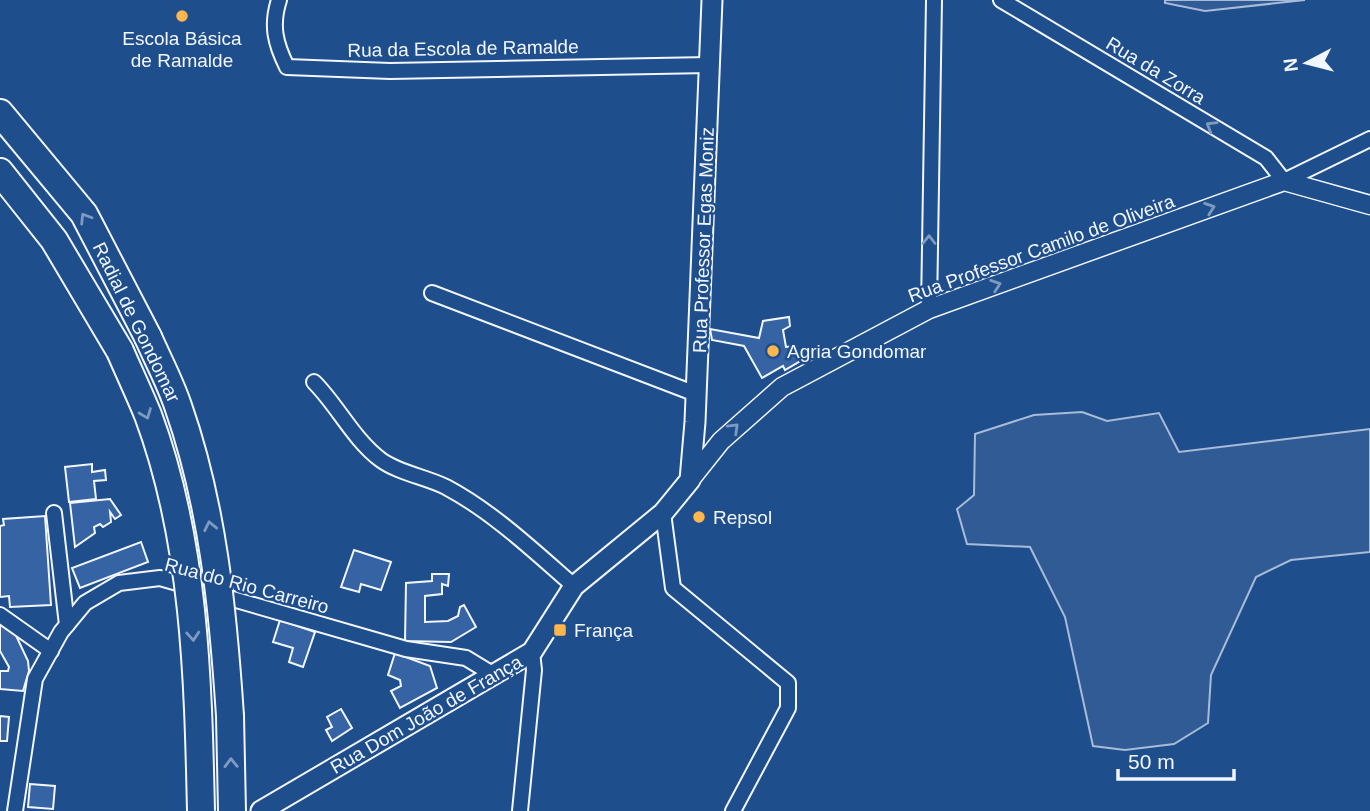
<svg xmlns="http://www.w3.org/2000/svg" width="1370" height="811" font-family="Helvetica,sans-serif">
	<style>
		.built { fill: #305b95; stroke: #a8bbd7; stroke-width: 2 }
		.building { fill: #3563a3; stroke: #f2f6ff; stroke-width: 2 }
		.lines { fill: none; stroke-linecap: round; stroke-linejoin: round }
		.minor-casing { stroke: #f2f6ff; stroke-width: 18 }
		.tertiary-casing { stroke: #f2f6ff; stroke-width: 21 }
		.secondary-casing { stroke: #f2f6ff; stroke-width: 23 }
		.motorway-casing { stroke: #f2f6ff; stroke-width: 30 }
		.minor { stroke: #1f4e8c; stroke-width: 14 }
		.tertiary { stroke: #1f4e8c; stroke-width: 18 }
		.secondary { stroke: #1f4e8c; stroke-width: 19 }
		.motorway { stroke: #1f4e8c; stroke-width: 26 }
		.motorway-bridge-casing { stroke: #f2f6ff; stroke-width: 30; stroke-linecap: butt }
		.motorway-bridge { stroke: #1f4e8c; stroke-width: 26 }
		.oneway { stroke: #7e9ac0 }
		.poi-dot { fill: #ffb74d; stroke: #1f4e8c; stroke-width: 2.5 }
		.labels { text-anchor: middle; stroke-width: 5; stroke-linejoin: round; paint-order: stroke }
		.poi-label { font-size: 19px; fill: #f2f6ff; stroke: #1f4e8c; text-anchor: start }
		.street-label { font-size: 19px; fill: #f2f6ff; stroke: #1f4e8c }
	</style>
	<rect width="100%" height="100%" fill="#1f4e8c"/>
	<g class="built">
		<polygon points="1165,0 1305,0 1205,11 1165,3"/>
		<polygon points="1082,412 1107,421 1159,413 1179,452 1370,429 1370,552 1291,560 1256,577 1211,675 1208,723 1174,744 1125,750 1093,746 1065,617 1030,547 967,544 957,509 974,495 975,434 1034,415"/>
	</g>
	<g class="building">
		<polygon points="789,317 790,326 783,330 786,347 796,346 802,360 785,370 783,366 762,378 744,346 712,340 710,329 759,338 763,321"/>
		<polygon points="92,464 92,472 105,470 106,480 94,481 96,499 69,502 65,467"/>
		<polygon points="110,499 121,515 115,519 110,512 111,522 103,527 100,524 94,527 95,533 75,547 70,503"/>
		<polygon points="45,516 51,605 10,607 9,596 0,597 0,526 4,525 3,519"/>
		<polygon points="141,542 148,562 80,588 72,568"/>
		<polygon points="354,550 391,562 381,590 361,584 359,592 341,587"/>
		<polygon points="432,574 449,574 448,586 442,584 442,594 425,596 425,622 448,621 458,616 460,607 464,605 476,627 451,642 405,641 406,583 432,581"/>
		<polygon points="0,618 12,627 28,661 29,671 23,691 0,689 0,671 8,671 9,667 0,651"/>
		<polygon points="280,620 315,632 303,667 289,662 293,648 273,642"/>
		<polygon points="395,653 430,666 437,688 400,708 391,691 401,686 400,680 388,675"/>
		<polygon points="341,709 352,728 332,741 326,730 332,727 327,717"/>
		<polygon points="0,716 9,717 7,741 0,741"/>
		<polygon points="30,784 55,786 53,809 28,807"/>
	</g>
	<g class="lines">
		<g class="minor-casing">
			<g id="minor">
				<path d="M279 0C271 25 275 43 287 67L390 71 709 65"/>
				<polyline points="1001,0 1266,158 1284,181 1370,139"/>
				<polyline points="432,293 696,394"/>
				<polyline points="929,309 934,0"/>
				<path d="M314 382C338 406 353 439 381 460 399 473 426 477 446 487 493 512 534 551 574 586"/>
				<polyline points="54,513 67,625"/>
				<polyline points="663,513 673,588 788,683 788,708 733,811"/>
				<polyline points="0,615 51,651"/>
				<polyline points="15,811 35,679 61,632 85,603 119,583 160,578 406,649 466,658 494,675"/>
				<polyline points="520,811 534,670 532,652"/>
			</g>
		</g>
		<g class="tertiary-casing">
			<polyline id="tertiary" points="690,480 721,441 782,387 929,309 1284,181 1370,205"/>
		</g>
		<g class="secondary-casing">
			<polyline id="secondary" points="261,811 532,652 574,586 663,513 690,480 695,422 712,0"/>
		</g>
		<g class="motorway-casing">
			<g id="motorway">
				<polyline points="0,113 84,214 148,337"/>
				<polyline points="0,172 54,240 120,351"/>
				<polyline points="230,716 232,811"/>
			</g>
		</g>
		<use href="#minor" class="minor"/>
		<use href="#tertiary" class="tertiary"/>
		<use href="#secondary" class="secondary"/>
		<use href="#motorway" class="motorway"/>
		<g class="motorway-bridge-casing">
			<g id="motorway-bridge">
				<path d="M148 337C158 360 170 382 178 406 213 506 223 610 230 716"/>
				<path d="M120 351C129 372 139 393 148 415 195 541 198 678 201 811"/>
			</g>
		</g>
		<use href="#motorway-bridge" class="motorway-bridge"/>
	</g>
	<defs><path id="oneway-chevron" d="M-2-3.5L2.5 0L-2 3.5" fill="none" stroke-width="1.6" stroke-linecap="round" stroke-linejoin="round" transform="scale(1.75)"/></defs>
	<g class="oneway">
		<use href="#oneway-chevron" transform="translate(1211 126) rotate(-149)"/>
		<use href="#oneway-chevron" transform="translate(1210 208) rotate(-19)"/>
		<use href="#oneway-chevron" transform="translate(85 218) rotate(-122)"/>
		<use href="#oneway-chevron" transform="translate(929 240) rotate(-90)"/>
		<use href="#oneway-chevron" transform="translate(996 285) rotate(-19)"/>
		<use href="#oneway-chevron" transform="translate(146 414) rotate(69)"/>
		<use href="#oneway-chevron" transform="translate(734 428) rotate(-44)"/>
		<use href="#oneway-chevron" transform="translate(210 526) rotate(-102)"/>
		<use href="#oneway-chevron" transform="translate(193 636) rotate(86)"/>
		<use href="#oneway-chevron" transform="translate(231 763) rotate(-91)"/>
	</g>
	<g class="poi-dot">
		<circle cx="182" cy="16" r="7"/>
		<circle cx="773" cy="351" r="7"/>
		<circle cx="699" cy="517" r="7"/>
		<rect x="553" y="623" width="14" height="14" rx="3.5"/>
	</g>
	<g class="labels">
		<g class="poi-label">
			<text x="182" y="45" text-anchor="middle">Escola Básica<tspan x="182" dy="22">de Ramalde</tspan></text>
			<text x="787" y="358">Agria Gondomar</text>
			<text x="713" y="524">Repsol</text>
			<text x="574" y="637">França</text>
		</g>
		<g class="street-label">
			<text transform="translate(463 48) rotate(-1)" y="7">Rua da Escola de Ramalde</text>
			<text transform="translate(1156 70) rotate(31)" y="7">Rua da Zorra</text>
			<text transform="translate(703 240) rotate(-88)" y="7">Rua Professor Egas Moniz</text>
			<text transform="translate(1041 248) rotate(-20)" y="7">Rua Professor Camilo de Oliveira</text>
			<text transform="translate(137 322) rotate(64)" y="7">Radial de Gondomar</text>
			<text transform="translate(247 585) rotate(15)" y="7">Rua do Rio Carreiro</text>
			<text transform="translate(426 714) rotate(-30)" y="7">Rua Dom João de França</text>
		</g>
	</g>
	<g transform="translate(1307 63) rotate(263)" stroke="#1f4e8c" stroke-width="5" paint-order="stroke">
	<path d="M0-5L12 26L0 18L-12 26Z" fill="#f2f6ff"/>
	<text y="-10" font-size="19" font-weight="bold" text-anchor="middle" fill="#f2f6ff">N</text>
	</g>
	<path d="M1118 769v10h116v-10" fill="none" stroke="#f2f6ff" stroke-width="3.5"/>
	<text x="1128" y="769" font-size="21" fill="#f2f6ff" stroke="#1f4e8c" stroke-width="5" paint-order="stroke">50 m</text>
</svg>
